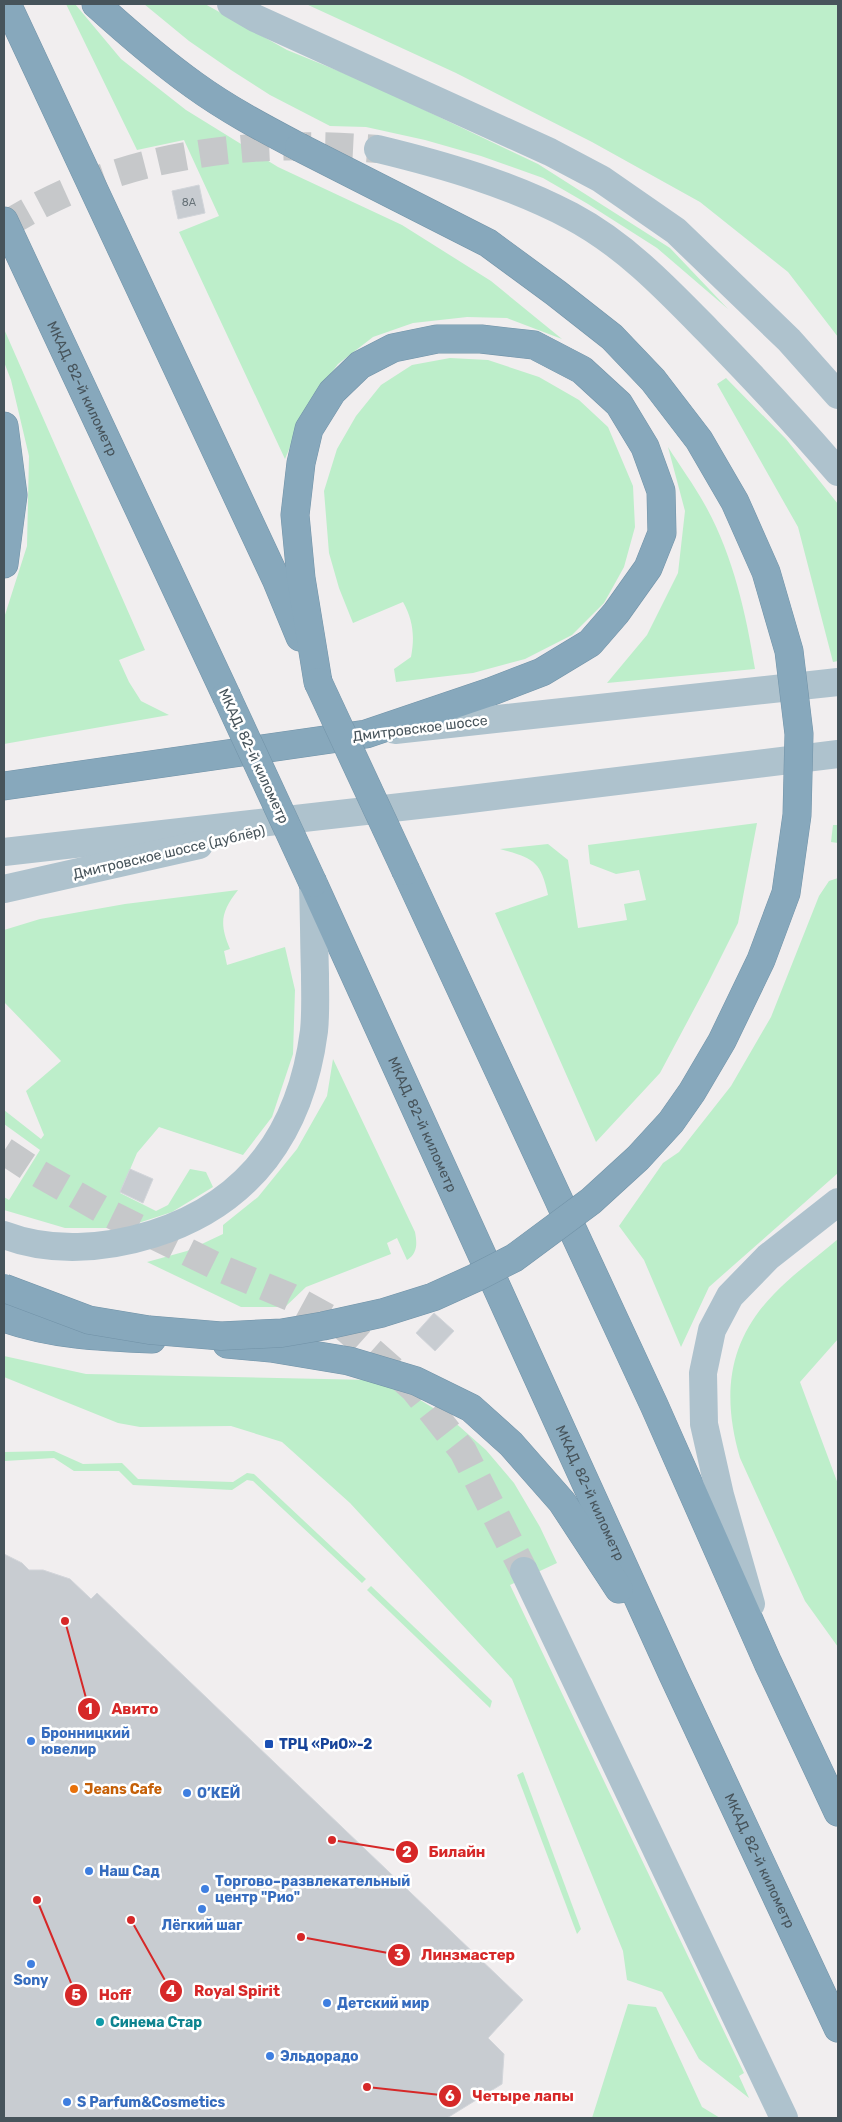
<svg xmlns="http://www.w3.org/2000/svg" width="842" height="2122" font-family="Rubik,sans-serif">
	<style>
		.green { fill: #bdeeca }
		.building { fill: #c8ccd1; stroke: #d2d5da }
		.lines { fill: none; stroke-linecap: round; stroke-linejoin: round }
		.major-tunnel { stroke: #c6c8ca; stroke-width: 28; stroke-dasharray: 28 14; stroke-linecap: butt }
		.highway-casing { stroke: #7293a8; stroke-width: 29 }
		.major { stroke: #aec2cd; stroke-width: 28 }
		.highway { stroke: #87a8bc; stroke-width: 28 }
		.highway-bridge-casing { stroke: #7293a8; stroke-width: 29; stroke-linecap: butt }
		.highway-bridge { stroke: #87a8bc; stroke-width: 28 }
		.shop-dot { fill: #3f7fe0; stroke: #fff; stroke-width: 2 }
		.transit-dot { fill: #1a4fb4; stroke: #fff; stroke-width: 2 }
		.food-dot { fill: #e8710a; stroke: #fff; stroke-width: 2 }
		.culture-dot { fill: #0f9aa8; stroke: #fff; stroke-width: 2 }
		.labels { text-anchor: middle; stroke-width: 5; stroke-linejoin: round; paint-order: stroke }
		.number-label { font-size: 11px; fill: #677278 }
		.street-label { font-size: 14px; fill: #47545b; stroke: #fff }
		.shop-label { font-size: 14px; font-weight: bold; fill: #366cbe; stroke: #fff; text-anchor: start }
		.transit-label { font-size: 14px; font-weight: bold; fill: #164399; stroke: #fff; text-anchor: start }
		.food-label { font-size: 14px; font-weight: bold; fill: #c56008; stroke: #fff; text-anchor: start }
		.culture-label { font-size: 14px; font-weight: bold; fill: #0d838f; stroke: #fff; text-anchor: start }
		.leader { fill: none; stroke: #d62828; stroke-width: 2 }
		.callout-dot { fill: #d62828; stroke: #fff; stroke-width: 2 }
		.mark-label { font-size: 15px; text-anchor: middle; font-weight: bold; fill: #fff }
		.callout-label { font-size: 15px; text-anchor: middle; font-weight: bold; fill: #d62828; stroke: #fff; stroke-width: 5; stroke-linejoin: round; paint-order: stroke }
	</style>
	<rect width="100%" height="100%" fill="#f1eeef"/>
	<g class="green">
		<polygon points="66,4 75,4 121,59 186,110 278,167 402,225 491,281 562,339 507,318 467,317 413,323 373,337 338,364 307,406 285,459 179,232 219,216 184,140 137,150"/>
		<polygon points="144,4 205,4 287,50 368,83 538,164 670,248 728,309 657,248 588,204 543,178 481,156 425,140 366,127 330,126 270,95 231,70 189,41"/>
		<polygon points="306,4 838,4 838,337 788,272 700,202 592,142 456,73"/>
		<polygon points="4,329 145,650 119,660 129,682 141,701 169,715 4,744 4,618 27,546 29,456 11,380 4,362"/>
		<path d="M450 358 488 360 539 377 579 400 608 427 633 486 635 527 624 567 604 603 572 635 525 659 473 673 396 682 394 669 411 657C415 636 413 620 403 602L353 623 339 588 329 553 324 491 337 449 356 416 381 385 412 365Z"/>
		<polygon points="726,378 786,439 838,504 838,661 833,662 798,527 717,384"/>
		<path d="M668 447C680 466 694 485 705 505 733 555 746 613 755 669L607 683 647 635 678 573 685 511Z"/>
		<path d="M757 823 738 923 708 983 660 1073 596 1142 495 913 548 895C541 860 532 858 500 849L548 844 568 860 578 928 627 920 624 904 646 900 639 870 616 874 590 864 588 845Z"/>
		<polygon points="833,825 838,825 838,843 831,842"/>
		<polygon points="838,878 838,1173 709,1287 681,1347 644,1260 619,1226 663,1163 679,1152 731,1086 771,1017 819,896 829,881"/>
		<path d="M238 890C221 912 219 923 230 949L224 951 227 965 285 947 295 990 293 1054 272 1117 243 1155 159 1127 137 1153 120 1193 156 1211 168 1205 190 1169 206 1172 213 1187 172 1212 123 1228H65L4 1210V1197L9 1200 40 1150 4 1124V1110L41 1139 44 1135 26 1091 61 1061 4 1002V930L40 919 125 904Z"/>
		<path d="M333 1059 415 1232C417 1243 418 1253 407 1260L397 1238 387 1243 391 1254 306 1287 285 1307H241L147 1262 187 1251 223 1234V1225L258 1197 297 1149 327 1096Z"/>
		<path d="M838 1239V1339L800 1382 838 1484V1647L805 1601 740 1458C722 1396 727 1342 774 1294 793 1274 817 1257 838 1239Z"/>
		<polygon points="4,1356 86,1374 371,1380 417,1398 451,1419 486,1450 514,1483 540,1527 557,1563 510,1585 744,2073 739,2076 749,2098 699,2059 662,1992 627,1980 623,1951 512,1679 350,1503 282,1442 231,1426 140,1427 118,1423 4,1377"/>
		<polygon points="54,1451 83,1464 122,1463 138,1479 233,1482 247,1473 254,1474 366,1579 362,1583 253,1481 247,1480 232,1490 133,1485 119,1471 74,1471 54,1458 5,1461 5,1452"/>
		<polygon points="371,1586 492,1701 490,1708 367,1590"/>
		<polygon points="523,1772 581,1929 577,1934 517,1775"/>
		<polygon points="628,2004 656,2007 702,2107 720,2118 592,2118"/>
	</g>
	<g class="building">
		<polygon points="199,185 205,213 178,219 172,191"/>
		<polygon points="130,1169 153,1179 143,1203 120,1192"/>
		<polygon points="434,1313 454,1331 435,1351 416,1333"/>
		<polygon points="4,1554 22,1563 29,1570 43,1570 70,1579 91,1599 97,1593 523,2000 488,2038 504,2054 502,2084 447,2118 4,2118"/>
	</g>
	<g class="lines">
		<g class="major-tunnel">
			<path d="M4 226C118 153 246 139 378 149"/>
			<polyline points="4,1151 36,1172 108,1213 220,1268 290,1297 343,1326 414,1389 463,1451 524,1571"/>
		</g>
		<g class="highway-casing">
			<g id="highway">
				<polyline points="7,4 276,579 300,637"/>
				<path d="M96 4C127 32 159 60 194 85 227 109 263 128 299 147"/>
				<path id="s1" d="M4 221 226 695"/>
				<polyline points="4,426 13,495 4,564"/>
				<polyline points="4,786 366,734 490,692 542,672 590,643 616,613 648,568 662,533 661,491 645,447 619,404 582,370 534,345 481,339 437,339 393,348 360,365 332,392 309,429 301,463 295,515 301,578 318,682"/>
				<polyline points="406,871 654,1405 768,1663 838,1812"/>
				<path id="s2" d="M313 883 673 1675 838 2028"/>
				<path d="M4 1318C53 1335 100 1337 152 1339"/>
				<polyline points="227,1344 271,1348 349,1361 416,1381 471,1408 511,1444 562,1502 619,1589"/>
			</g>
		</g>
		<g class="major">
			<polyline points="231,4 255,18 550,152 601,179 676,231 789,340 838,395"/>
			<path d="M378 149C444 165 510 184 571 216 624 244 666 288 707 330 752 376 796 423 838 472"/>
			<polyline points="395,730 838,682"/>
			<polyline points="4,852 454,801 838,754"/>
			<polyline points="4,889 199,845"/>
			<path d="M4 1235C51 1253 105 1249 153 1234 251 1203 301 1131 314 1031 316 1012 315 992 315 974 314 943 314 913 313 883"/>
			<polyline points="524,1571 784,2118"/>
			<polyline points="751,1604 720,1495 704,1424 703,1373 712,1330 730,1296 768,1257 838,1202"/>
		</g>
		<use href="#highway" class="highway"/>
		<g class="highway-bridge-casing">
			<g id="highway-bridge">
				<polyline points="318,682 406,871"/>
				<polyline points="226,695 313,883"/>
				<polyline points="4,1288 89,1320 149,1330 221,1336 282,1333 323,1326 382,1313 433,1297 475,1278 514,1258 591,1201 638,1158 671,1122 692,1092 722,1041 761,960 786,893 797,815 799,734 789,651 766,572 735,502 699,440 653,380 612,337 556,293 488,243 299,147"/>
			</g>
		</g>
		<use href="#highway-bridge" class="highway-bridge"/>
	</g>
	<g class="shop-dot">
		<circle cx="31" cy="1741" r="5"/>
		<circle cx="187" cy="1793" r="5"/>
		<circle cx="89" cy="1871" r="5"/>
		<circle cx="205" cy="1889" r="5"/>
		<circle cx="202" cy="1909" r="5"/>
		<circle cx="31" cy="1964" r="5"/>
		<circle cx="327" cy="2003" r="5"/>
		<circle cx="270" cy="2056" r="5"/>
		<circle cx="67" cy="2102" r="5"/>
	</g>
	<rect class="transit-dot" x="264" y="1739" width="10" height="10" rx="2.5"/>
	<circle class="food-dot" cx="74" cy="1789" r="5"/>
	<circle class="culture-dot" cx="100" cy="2022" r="5"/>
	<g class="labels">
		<g class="number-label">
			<text x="189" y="206">8А</text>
		</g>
		<g class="street-label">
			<text dy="5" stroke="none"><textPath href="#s1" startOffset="185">МКАД, 82-й километр</textPath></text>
			<text transform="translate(420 728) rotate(-7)" y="5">Дмитровское шоссе</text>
			<text transform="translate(254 756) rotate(65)" y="5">МКАД, 82-й километр</text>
			<text transform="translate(169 852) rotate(-13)" y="5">Дмитровское шоссе (дублёр)</text>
			<text dy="5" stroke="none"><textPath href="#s2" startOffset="265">МКАД, 82-й километр</textPath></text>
			<text dy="5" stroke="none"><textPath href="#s2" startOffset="670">МКАД, 82-й километр</textPath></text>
			<text dy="5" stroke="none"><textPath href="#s2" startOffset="1075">МКАД, 82-й километр</textPath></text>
		</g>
		<g class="shop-label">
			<text x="41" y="1738">Бронницкий<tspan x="41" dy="16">ювелир</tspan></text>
			<text x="197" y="1798">О’КЕЙ</text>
			<text x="99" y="1876">Наш Сад</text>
			<text x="215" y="1886">Торгово–развлекательный<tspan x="215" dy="16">центр "Рио"</tspan></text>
			<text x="202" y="1930" text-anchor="middle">Лёгкий шаг</text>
			<text x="31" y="1985" text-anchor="middle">Sony</text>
			<text x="337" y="2008">Детский мир</text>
			<text x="280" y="2061">Эльдорадо</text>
			<text x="77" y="2107">S Parfum&amp;Cosmetics</text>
		</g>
		<g class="transit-label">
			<text x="279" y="1749">ТРЦ «РиО»-2</text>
		</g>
		<g class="food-label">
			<text x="84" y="1794">Jeans Cafe</text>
		</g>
		<g class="culture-label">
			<text x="110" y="2027">Синема Стар</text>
		</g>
	</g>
	<path class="leader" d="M65 1621L89 1709M332 1840L407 1852M301 1937L399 1955M131 1920L171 1991M37 1900L76 1995M367 2087L450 2096"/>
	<g class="callout-dot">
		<circle cx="65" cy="1621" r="5"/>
		<circle cx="332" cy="1840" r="5"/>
		<circle cx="301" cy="1937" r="5"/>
		<circle cx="131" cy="1920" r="5"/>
		<circle cx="37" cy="1900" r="5"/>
		<circle cx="367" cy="2087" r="5"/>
		<circle cx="89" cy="1709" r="12"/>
		<circle cx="407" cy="1852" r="12"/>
		<circle cx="399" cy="1955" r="12"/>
		<circle cx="171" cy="1991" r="12"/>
		<circle cx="76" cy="1995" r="12"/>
		<circle cx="450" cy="2096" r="12"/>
	</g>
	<g class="mark-label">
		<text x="89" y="1714">1</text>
		<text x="407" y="1857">2</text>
		<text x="399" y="1960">3</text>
		<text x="171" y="1996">4</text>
		<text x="76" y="2000">5</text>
		<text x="450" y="2101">6</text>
	</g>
	<g class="callout-label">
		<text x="135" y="1714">Авито</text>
		<text x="457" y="1857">Билайн</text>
		<text x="468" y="1960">Линзмастер</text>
		<text x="237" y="1996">Royal Spirit</text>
		<text x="115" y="2000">Hoff</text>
		<text x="523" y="2101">Четыре лапы</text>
	</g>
	<rect width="842" height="2122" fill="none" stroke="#47545b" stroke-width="10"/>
</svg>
